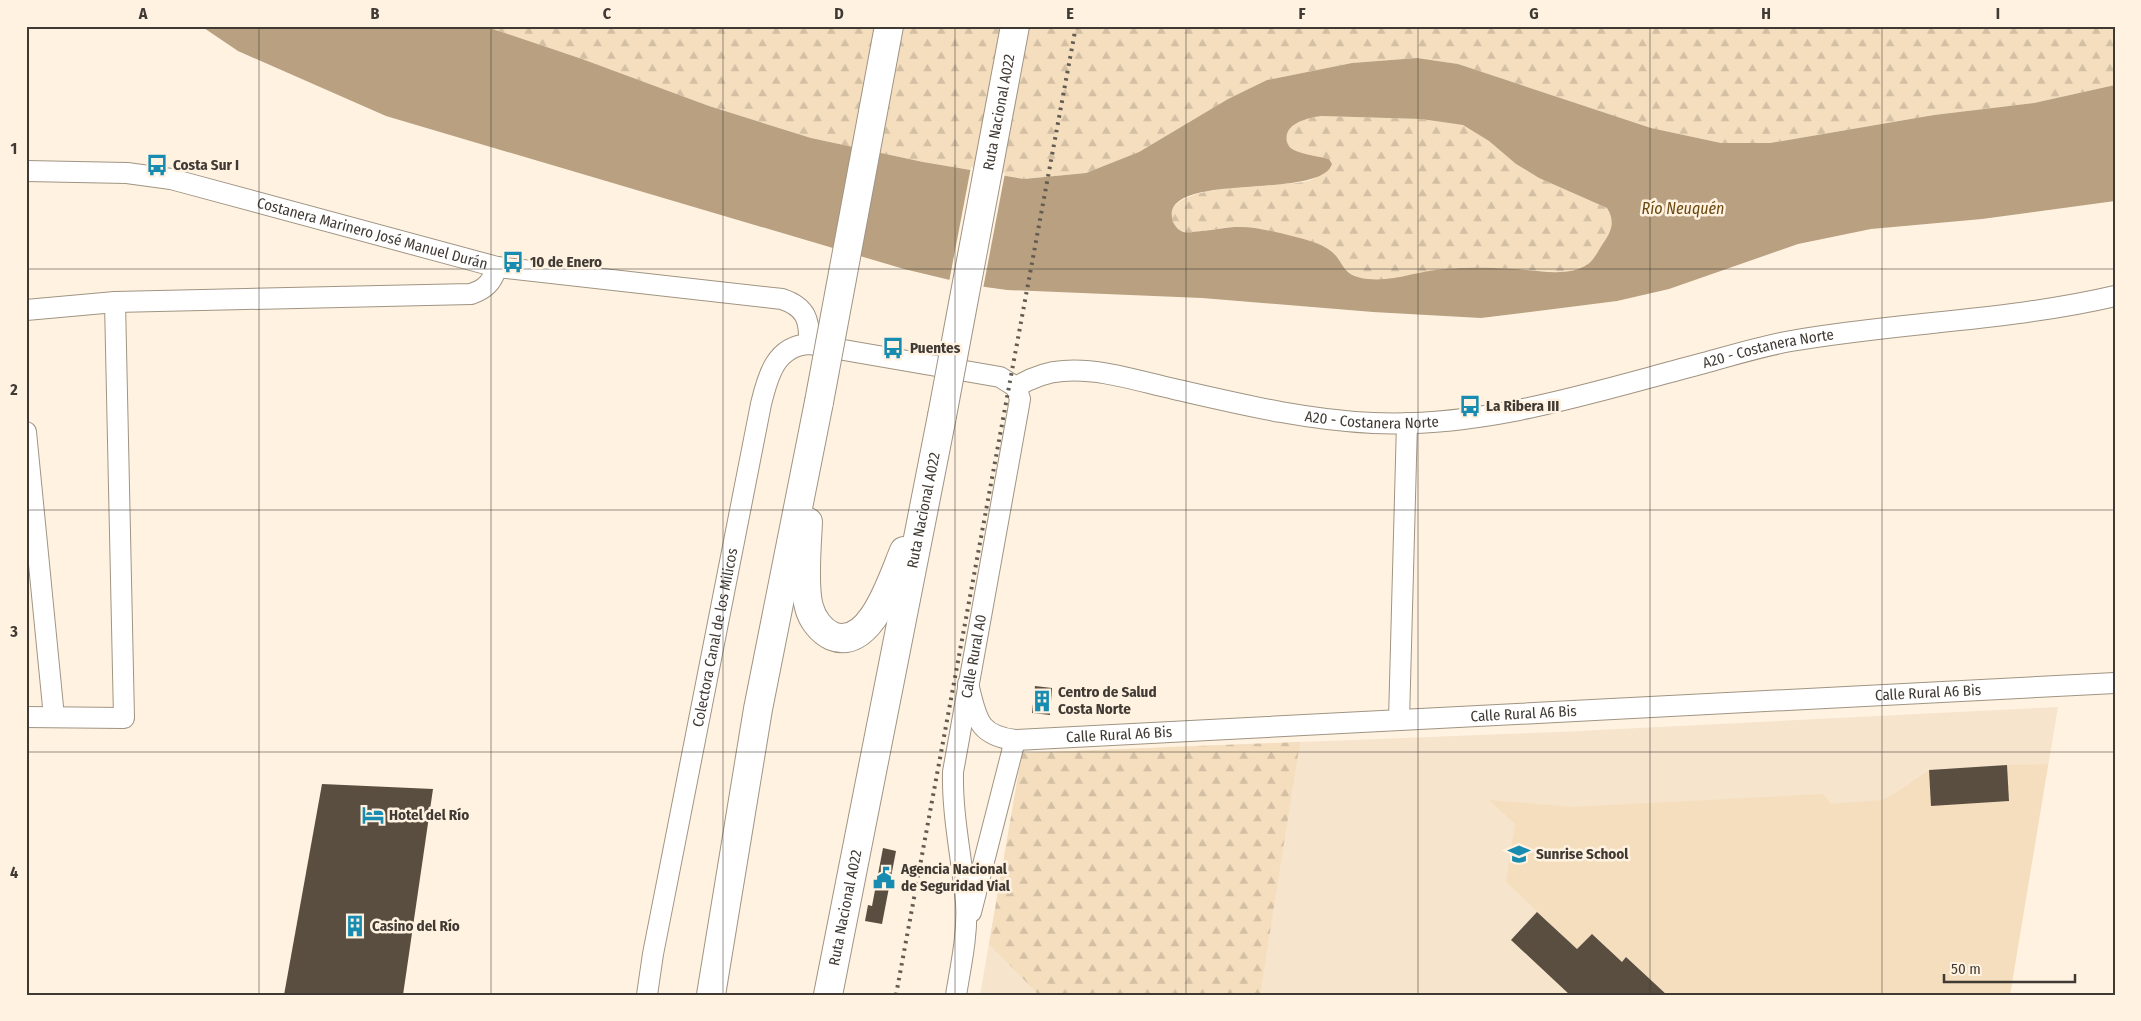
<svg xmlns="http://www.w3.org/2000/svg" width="2141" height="1021" font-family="'Fira Sans Condensed',sans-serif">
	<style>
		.built { fill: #f6e4cc }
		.green { fill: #f5debe }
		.forest { fill: url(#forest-firs) }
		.water { fill: #b8a080; fill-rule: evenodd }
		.pier { fill: #fff2e0 }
		.building { fill: #594e40 }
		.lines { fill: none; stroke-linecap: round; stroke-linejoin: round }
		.street-casing { stroke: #a09483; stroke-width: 22 }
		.highway-casing { stroke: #a09483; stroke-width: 30 }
		.street { stroke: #fff; stroke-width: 20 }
		.highway { stroke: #fff; stroke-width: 28 }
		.rail { stroke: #625b52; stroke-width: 4; stroke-dasharray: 2.5 5; stroke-linecap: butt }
		.highway-bridge-casing { stroke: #a09483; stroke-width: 30; stroke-linecap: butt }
		.highway-bridge { stroke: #fff; stroke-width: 28 }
		.grid { fill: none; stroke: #403a34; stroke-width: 1; stroke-opacity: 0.55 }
		.labels { text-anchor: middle; stroke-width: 5; stroke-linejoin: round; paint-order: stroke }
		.street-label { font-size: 15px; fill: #403a34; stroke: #fff2e0 }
		.poi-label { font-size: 15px; font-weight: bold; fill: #403a34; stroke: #fff2e0; text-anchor: start }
		.water-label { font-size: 16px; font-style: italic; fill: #6a4810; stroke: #fff2e0 }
		.neatline { fill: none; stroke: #403a34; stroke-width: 2 }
		.grid-label { font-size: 16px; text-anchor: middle; font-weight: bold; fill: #403a34 }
	</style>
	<defs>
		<pattern id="forest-firs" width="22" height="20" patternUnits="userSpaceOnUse" patternTransform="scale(1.25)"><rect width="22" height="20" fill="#f5debe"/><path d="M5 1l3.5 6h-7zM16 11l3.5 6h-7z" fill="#d3bfa4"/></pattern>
	</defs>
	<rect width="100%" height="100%" fill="#fff2e0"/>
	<polygon class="built" points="2058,707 2010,995 980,995 1022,753 1559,732"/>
	<polygon class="green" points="2048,764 2010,995 1667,995 1627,957 1622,962 1593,934 1577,949 1506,882 1515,824 1489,800 1572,807 1823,794 1831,804 1882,800 1894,794 1929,770 1931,806 2008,801 2007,765"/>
	<g class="forest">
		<polygon points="484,26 2115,26 2115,85 2034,103 1934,115 1770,143 1721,143 1651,128 1458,64 1417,58 1352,63 1267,80 1228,99 1139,152 1086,173 1024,179 923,162 811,138 709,106 582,59"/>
		<path d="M1321 116 1421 119 1463 125 1489 141 1516 164 1539 178 1607 208C1615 221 1612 231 1604 242 1599 249 1595 259 1588 264 1568 278 1536 269 1514 269 1491 268 1468 267 1446 269 1420 271 1393 283 1367 279 1339 275 1346 261 1330 250 1321 244 1308 241 1298 238 1279 233 1258 227 1239 227 1221 226 1202 233 1186 232 1182 232 1176 228 1174 224 1152 179 1292 189 1311 180 1318 177 1326 169 1332 164L1329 159C1318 156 1304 155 1294 150 1290 148 1288 146 1287 142 1283 123 1308 118 1321 116Z"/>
		<polygon points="1300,742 1260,995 1039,995 989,944 1022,753"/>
	</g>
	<path class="water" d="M201 26H484L582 59 709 106 811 138 923 162 1024 179 1086 173 1139 152 1228 99 1267 80 1352 63 1417 58 1458 64 1651 128 1721 143H1770L1934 115 2034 103 2115 85V201L1982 219 1871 229 1798 244 1669 289 1617 301 1481 318 1373 312 1202 298 1007 290 971 285 904 269 386 116 238 51ZM1321 116 1421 119 1463 125 1489 141 1516 164 1539 178 1607 208C1615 221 1612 230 1604 242 1599 249 1595 259 1588 264 1568 278 1537 270 1514 269 1492 268 1469 267 1446 269 1420 270 1394 282 1368 279 1340 276 1346 263 1331 251 1321 243 1304 239 1292 236 1274 232 1255 226 1236 227 1227 227 1188 234 1184 232 1179 231 1175 226 1173 222 1156 169 1320 202 1332 164L1329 159C1318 156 1304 155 1294 150 1290 148 1288 146 1287 142 1283 123 1308 118 1321 116Z"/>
	<polygon class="pier" points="971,167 1005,173 983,289 949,282"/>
	<g class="building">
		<polygon points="1035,686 1052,688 1050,715 1032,713"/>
		<polygon points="2007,765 2009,801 1931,806 1929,770"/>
		<polygon points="322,784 433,789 403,995 284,995"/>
		<polygon points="883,848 896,851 882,924 865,921 868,905 872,906"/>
		<polygon points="1537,912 1577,949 1592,934 1622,962 1626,957 1667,995 1570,995 1511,940"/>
	</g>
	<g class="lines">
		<g class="street-casing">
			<g id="street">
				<path id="s1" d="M26 171 127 173 171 179 497 267 782 299C806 307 810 320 809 344"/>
				<path d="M26 310 115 302 471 294C486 289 492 282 497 267"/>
				<path id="s2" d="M1016 387C1031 378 1045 372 1063 371 1100 368 1138 381 1174 389 1240 404 1305 420 1373 423 1487 428 1596 391 1704 363 1733 355 1762 346 1791 341 1899 322 2008 321 2115 296"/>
				<polyline points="26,432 54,717"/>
				<path id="s3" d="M968 684C977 717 976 735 1015 740L2115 683"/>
				<polyline points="26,717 124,718 115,302"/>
				<polyline points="1399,720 1407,423"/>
				<polyline points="971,912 1015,740"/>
				<path id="s4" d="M647 995 653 954 761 404C768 375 776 346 809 344L1000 377 1016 387"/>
				<path id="s5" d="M956 995C961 965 968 933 966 903 962 859 952 816 953 772L1019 405 1020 399 1016 387"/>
			</g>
		</g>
		<g class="highway-casing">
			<g id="highway">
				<path d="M808 522C807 545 803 587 809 607 812 619 821 631 832 636 871 652 893 576 904 551"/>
				<polyline points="711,995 758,709 819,402"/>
				<path id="s6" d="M828 995 942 416"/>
			</g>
		</g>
		<use href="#street" class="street"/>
		<use href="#highway" class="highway"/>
		<polyline class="rail" points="896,995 1076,26"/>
		<g class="highway-bridge-casing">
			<g id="highway-bridge">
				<polyline points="819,402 889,26"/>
				<path id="s7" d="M942 416 1015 26"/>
			</g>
		</g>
		<use href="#highway-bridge" class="highway-bridge"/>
	</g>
	<path class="grid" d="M259 26V995M491 26V995M723 26V995M955 26V995M1186 26V995M1418 26V995M1650 26V995M1882 26V995M26 269H2115M26 510H2115M26 752H2115"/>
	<defs>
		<g id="bus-bare" transform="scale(1.725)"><path d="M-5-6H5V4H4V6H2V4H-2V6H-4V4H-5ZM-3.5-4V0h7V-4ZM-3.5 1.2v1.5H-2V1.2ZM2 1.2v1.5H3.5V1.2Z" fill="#188cb0" stroke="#fff2e0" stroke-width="2.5" paint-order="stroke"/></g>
		<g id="building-bare" transform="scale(1.725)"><path d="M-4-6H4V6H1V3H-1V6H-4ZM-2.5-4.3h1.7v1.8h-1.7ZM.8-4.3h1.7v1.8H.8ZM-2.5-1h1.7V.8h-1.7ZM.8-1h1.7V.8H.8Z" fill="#188cb0" stroke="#fff2e0" stroke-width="2.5" paint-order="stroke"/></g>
		<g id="hotel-bare" transform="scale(1.725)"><path d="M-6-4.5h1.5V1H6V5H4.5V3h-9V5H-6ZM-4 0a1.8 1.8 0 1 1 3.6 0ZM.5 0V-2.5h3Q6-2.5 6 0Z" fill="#188cb0" stroke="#fff2e0" stroke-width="2.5" paint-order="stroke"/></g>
		<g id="school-bare" transform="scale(1.725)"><path d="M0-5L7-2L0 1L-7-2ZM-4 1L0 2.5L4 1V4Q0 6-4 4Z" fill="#188cb0" stroke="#fff2e0" stroke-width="2.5" paint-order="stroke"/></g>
		<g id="civic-bare" transform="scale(1.725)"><path d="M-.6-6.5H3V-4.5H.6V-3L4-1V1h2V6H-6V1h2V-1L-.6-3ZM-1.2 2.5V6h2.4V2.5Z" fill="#188cb0" stroke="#fff2e0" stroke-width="2.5" paint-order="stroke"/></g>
	</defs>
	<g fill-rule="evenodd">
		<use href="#bus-bare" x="157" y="165"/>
		<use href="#bus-bare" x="513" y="262"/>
		<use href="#bus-bare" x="893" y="348"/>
		<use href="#bus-bare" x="1470" y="406"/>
		<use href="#building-bare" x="1042" y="701"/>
		<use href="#hotel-bare" x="373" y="815"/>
		<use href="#school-bare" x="1519" y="854"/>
		<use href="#civic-bare" x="884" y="878"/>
		<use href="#building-bare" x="355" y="926"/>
	</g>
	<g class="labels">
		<g class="street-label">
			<text dy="5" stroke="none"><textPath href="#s7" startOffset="309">Ruta Nacional A022</textPath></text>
			<text dy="5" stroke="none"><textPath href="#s1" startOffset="354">Costanera Marinero José Manuel Durán</textPath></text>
			<text dy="5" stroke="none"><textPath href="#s2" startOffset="769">A20 - Costanera Norte</textPath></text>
			<text dy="5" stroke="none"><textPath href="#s2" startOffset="364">A20 - Costanera Norte</textPath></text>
			<text dy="5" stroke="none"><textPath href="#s6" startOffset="494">Ruta Nacional A022</textPath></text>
			<text dy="5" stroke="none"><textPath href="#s4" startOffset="364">Colectora Canal de los Milicos</textPath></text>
			<text dy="5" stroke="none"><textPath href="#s5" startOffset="342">Calle Rural A0</textPath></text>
			<text dy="5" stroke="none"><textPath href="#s3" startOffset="995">Calle Rural A6 Bis</textPath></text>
			<text dy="5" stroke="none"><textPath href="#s3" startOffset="590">Calle Rural A6 Bis</textPath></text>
			<text dy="5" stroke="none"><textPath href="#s3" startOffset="185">Calle Rural A6 Bis</textPath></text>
			<text dy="5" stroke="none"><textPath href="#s6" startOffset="89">Ruta Nacional A022</textPath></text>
		</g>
		<g class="poi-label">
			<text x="173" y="170">Costa Sur I</text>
			<text x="530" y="267">10 de Enero</text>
			<text x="910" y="353">Puentes</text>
			<text x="1486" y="411">La Ribera III</text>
			<text x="1058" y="697">Centro de Salud<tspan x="1058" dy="17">Costa Norte</tspan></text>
			<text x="389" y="820">Hotel del Río</text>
			<text x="1536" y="859">Sunrise School</text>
			<text x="901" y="874">Agencia Nacional<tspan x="901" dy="17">de Seguridad Vial</tspan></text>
			<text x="372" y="931">Casino del Río</text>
		</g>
		<g class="water-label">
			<text x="1683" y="214">Río Neuquén</text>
		</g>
	</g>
	<rect width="2141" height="1021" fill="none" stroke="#fff2e0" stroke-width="55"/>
	<path d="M1944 974v8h131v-8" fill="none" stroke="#403a34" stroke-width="2.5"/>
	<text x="1951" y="974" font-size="15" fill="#403a34" stroke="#fff2e0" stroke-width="4" paint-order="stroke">50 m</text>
	<rect x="28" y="28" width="2086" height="966" class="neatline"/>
	<g class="grid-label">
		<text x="143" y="19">A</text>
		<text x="375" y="19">B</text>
		<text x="607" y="19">C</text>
		<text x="839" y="19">D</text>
		<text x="1070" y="19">E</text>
		<text x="1302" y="19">F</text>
		<text x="1534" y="19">G</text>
		<text x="1766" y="19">H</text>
		<text x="1998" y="19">I</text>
		<text x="14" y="154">1</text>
		<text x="14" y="395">2</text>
		<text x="14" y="637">3</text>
		<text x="14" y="878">4</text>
	</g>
</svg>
